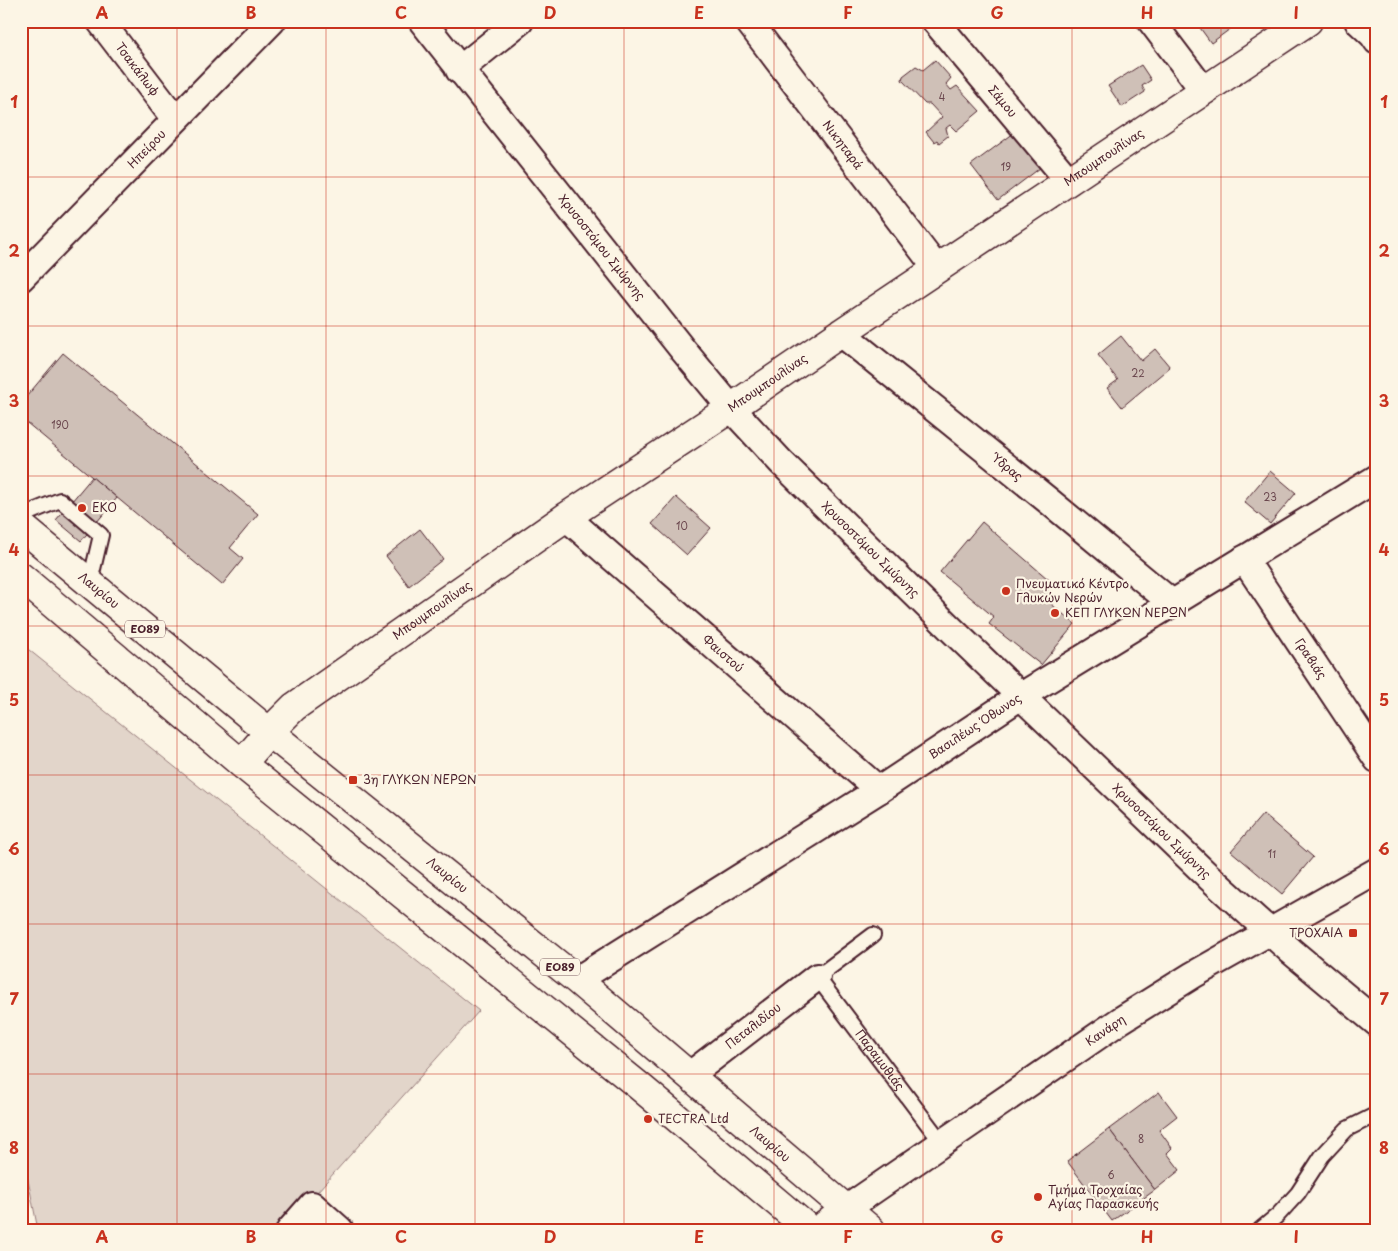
<svg xmlns="http://www.w3.org/2000/svg" width="1398" height="1251" font-family="'Playpen Sans',sans-serif">
	<style>
		.green { fill: #e2d5ca; stroke: #967a7a }
		.building { fill: #cfc0b7; stroke: #4a1f2b }
		.lines { fill: none; stroke-linecap: round; stroke-linejoin: round }
		.lane-casing { stroke: #4a1f2b; stroke-width: 18 }
		.street-casing { stroke: #4a1f2b; stroke-width: 30 }
		.secondary-casing { stroke: #4a1f2b; stroke-width: 31 }
		.primary-casing { stroke: #4a1f2b; stroke-width: 31 }
		.lane { stroke: #fcf5e5; stroke-width: 14 }
		.street { stroke: #fcf5e5; stroke-width: 26 }
		.secondary { stroke: #fcf5e5; stroke-width: 28 }
		.primary { stroke: #fcf5e5; stroke-width: 28 }
		.grid { fill: none; stroke: #c8321e; stroke-width: 1; stroke-opacity: 0.55 }
		.poi-dot { fill: #c8321e; stroke: #fcf5e5; stroke-width: 2 }
		.labels { text-anchor: middle; stroke-width: 4.5; stroke-linejoin: round; paint-order: stroke }
		.number-label { font-size: 10px; fill: #6b474e }
		.shield { fill: #fcf5e5; stroke: #7f5f63; stroke-width: 1 }
		.shield-label { font-size: 11px; font-weight: bold; fill: #4a1f2b }
		.street-label { font-size: 12px; fill: #4a1f2b; stroke: #fcf5e5 }
		.poi-label { font-size: 12px; fill: #4a1f2b; stroke: #fcf5e5; text-anchor: start }
		.neatline { fill: none; stroke: #c8321e; stroke-width: 2 }
		.grid-label { font-size: 16px; text-anchor: middle; font-weight: bold; fill: #c8321e }
	</style>
	<rect width="100%" height="100%" fill="#fcf5e5"/>
	<filter id="ink" filterUnits="userSpaceOnUse"><feTurbulence type="fractalNoise" baseFrequency=".02" numOctaves="2"/><feDisplacementMap in="SourceGraphic" scale="10" xChannelSelector="R" yChannelSelector="G"/><feConvolveMatrix kernelMatrix="1 2 1 2 8 2 1 2 1" color-interpolation-filters="sRGB"/></filter>
	<g filter="url(#ink)">
		<polygon class="green" points="24,646 479,1011 283,1230 38,1230 21,1145 21,649"/>
		<g class="building">
			<polygon points="1195,21 1241,21 1211,43"/>
			<polygon points="935,60 951,78 946,84 951,90 957,86 980,111 956,131 950,125 946,128 948,136 939,143 937,140 934,142 926,132 942,117 930,104 925,104 902,80 903,76 916,66 923,70"/>
			<polygon points="1141,65 1151,80 1142,86 1145,92 1122,107 1108,86"/>
			<polygon points="1014,133 1040,168 998,200 971,165"/>
			<polygon points="1121,336 1141,361 1155,349 1170,367 1122,407 1107,388 1118,380 1098,355"/>
			<polygon points="63,353 258,514 230,548 243,559 222,585 21,418 21,403"/>
			<polygon points="1270,471 1296,493 1270,524 1244,502"/>
			<polygon points="92,477 117,498 81,541 56,520"/>
			<polygon points="676,497 711,528 687,555 652,524"/>
			<polygon points="982,522 1055,585 1044,598 1075,624 1041,665 989,624 994,617 940,572"/>
			<polygon points="420,529 443,559 409,586 386,556"/>
			<polygon points="1263,814 1313,857 1282,894 1231,851"/>
			<polygon points="1159,1092 1177,1116 1159,1130 1172,1148 1167,1153 1180,1170 1155,1190 1109,1129"/>
			<polygon points="1109,1129 1155,1190 1112,1221 1067,1161"/>
		</g>
		<g class="lines">
			<g class="lane-casing">
				<g id="lane">
					<polyline points="21,516 60,500 101,535 90,582"/>
					<path id="s1" d="M873 935 817 977 942 1143"/>
					<polyline points="1260,1230 1278,1215 1298,1193 1322,1156 1347,1129 1377,1114"/>
				</g>
			</g>
			<g class="street-casing">
				<g id="street">
					<path id="s2" d="M100 21 175 119"/>
					<path id="s3" d="M422 21 683 350 731 408 781 462 951 629 1209 877 1291 951 1377 1023"/>
					<path id="s4" d="M748 21 937 269"/>
					<path id="s5" d="M935 21 1069 181"/>
					<polyline points="1151,21 1204,91"/>
					<polyline points="1358,21 1373,35 1377,41"/>
					<polyline points="459,70 520,21"/>
					<path id="s6" d="M21 278 272 21"/>
					<path id="s7" d="M841 333 1050 502 1172 603"/>
					<path id="s8" d="M566 517 879 790"/>
					<path id="s9" d="M1244 559 1377 759"/>
					<path id="s10" d="M577 980 879 790 1021 696 1377 478"/>
					<path id="s11" d="M690 1075 817 977"/>
					<path id="s12" d="M846 1209 1121 1020 1193 975 1377 871"/>
					<polyline points="290,1230 312,1205 340,1230"/>
				</g>
			</g>
			<g class="secondary-casing">
				<g id="secondary">
					<path id="s13" d="M242 764 269 732 294 707 566 517 731 408 841 333 1308 21"/>
					<polyline points="819,1230 846,1209"/>
				</g>
			</g>
			<g class="primary-casing">
				<g id="primary">
					<path id="s14" d="M21 526 269 732 577 980 871 1230"/>
					<polyline points="21,577 242,764 639,1086 810,1230"/>
				</g>
			</g>
			<use href="#lane" class="lane"/>
			<use href="#street" class="street"/>
			<use href="#secondary" class="secondary"/>
			<use href="#primary" class="primary"/>
		</g>
	</g>
	<path class="grid" d="M177 21V1230M326 21V1230M475 21V1230M624 21V1230M774 21V1230M923 21V1230M1072 21V1230M1221 21V1230M21 177H1377M21 326H1377M21 476H1377M21 626H1377M21 775H1377M21 924H1377M21 1074H1377"/>
	<g class="poi-dot">
		<circle cx="82" cy="508" r="5"/>
		<circle cx="1006" cy="591" r="5"/>
		<circle cx="1055" cy="613" r="5"/>
		<rect x="348" y="775" width="10" height="10" rx="2.5"/>
		<rect x="1348" y="928" width="10" height="10" rx="2.5"/>
		<circle cx="648" cy="1119" r="5"/>
		<circle cx="1038" cy="1197" r="5"/>
	</g>
	<g class="labels">
		<g class="number-label">
			<text x="942" y="101">4</text>
			<text x="1006" y="171">19</text>
			<text x="1138" y="377">22</text>
			<text x="60" y="429">190</text>
			<text x="1270" y="501">23</text>
			<text x="682" y="530">10</text>
			<text x="1272" y="858">11</text>
			<text x="1141" y="1143">8</text>
			<text x="1111" y="1179">6</text>
		</g>
		<g class="shield">
			<rect x="125" y="620.5" width="40" height="17" rx="4"/>
			<rect x="540" y="958.5" width="40" height="17" rx="4"/>
		</g>
		<g class="shield-label">
			<text x="145" y="633">ΕΟ89</text>
			<text x="560" y="971">ΕΟ89</text>
		</g>
		<g class="street-label">
			<text dy="4" stroke="none"><textPath href="#s2" startOffset="61">Τσακάλωφ</textPath></text>
			<text dy="4" stroke="none"><textPath href="#s5" startOffset="105">Σάμου</textPath></text>
			<text dy="4" stroke="none"><textPath href="#s4" startOffset="156">Νικηταρά</textPath></text>
			<text dy="4" stroke="none"><textPath href="#s6" startOffset="180">Ηπείρου</textPath></text>
			<text dy="4" stroke="none"><textPath href="#s13" startOffset="1056">Μπουμπουλίνας</textPath></text>
			<text dy="4" stroke="none"><textPath href="#s3" startOffset="289">Χρυσοστόμου Σμύρνης</textPath></text>
			<text dy="4" stroke="none"><textPath href="#s13" startOffset="651">Μπουμπουλίνας</textPath></text>
			<text dy="4" stroke="none"><textPath href="#s7" startOffset="214">Ύδρας</textPath></text>
			<text dy="4" stroke="none"><textPath href="#s3" startOffset="694">Χρυσοστόμου Σμύρνης</textPath></text>
			<text dy="4" stroke="none"><textPath href="#s14" startOffset="101">Λαυρίου</textPath></text>
			<text dy="4" stroke="none"><textPath href="#s13" startOffset="246">Μπουμπουλίνας</textPath></text>
			<text dy="4" stroke="none"><textPath href="#s8" startOffset="208">Φαιστού</textPath></text>
			<text dy="4" stroke="none"><textPath href="#s9" startOffset="120">Γραβιάς</textPath></text>
			<text dy="4" stroke="none"><textPath href="#s10" startOffset="472">Βασιλέως Όθωνος</textPath></text>
			<text dy="4" stroke="none"><textPath href="#s3" startOffset="1099">Χρυσοστόμου Σμύρνης</textPath></text>
			<text dy="4" stroke="none"><textPath href="#s14" startOffset="551">Λαυρίου</textPath></text>
			<text dy="4" stroke="none"><textPath href="#s11" startOffset="80">Πεταλιδίου</textPath></text>
			<text dy="4" stroke="none"><textPath href="#s12" startOffset="315">Κανάρη</textPath></text>
			<text dy="4" stroke="none"><textPath href="#s1" startOffset="174">Παραμυθιάς</textPath></text>
			<text dy="4" stroke="none"><textPath href="#s14" startOffset="971">Λαυρίου</textPath></text>
		</g>
		<g class="poi-label">
			<text x="92" y="512">EKO</text>
			<text x="1016" y="588">Πνευματικό Κέντρο<tspan x="1016" dy="14">Γλυκών Νερών</tspan></text>
			<text x="1065" y="617">ΚΕΠ ΓΛΥΚΩΝ ΝΕΡΩΝ</text>
			<text x="363" y="784">3η ΓΛΥΚΏΝ ΝΕΡΏΝ</text>
			<text x="1343" y="937" text-anchor="end">ΤΡΟΧΑΙΑ</text>
			<text x="658" y="1123">TECTRA Ltd</text>
			<text x="1048" y="1194">Τμήμα Τροχαίας<tspan x="1048" dy="14">Αγίας Παρασκευής</tspan></text>
		</g>
	</g>
	<rect width="1398" height="1251" fill="none" stroke="#fcf5e5" stroke-width="55"/>
	<rect x="28" y="28" width="1342" height="1196" class="neatline"/>
	<g class="grid-label">
		<text x="102" y="19">A</text>
		<text x="251" y="19">B</text>
		<text x="401" y="19">C</text>
		<text x="550" y="19">D</text>
		<text x="699" y="19">E</text>
		<text x="848" y="19">F</text>
		<text x="997" y="19">G</text>
		<text x="1147" y="19">H</text>
		<text x="1296" y="19">I</text>
		<text x="14" y="108">1</text>
		<text x="1384" y="108">1</text>
		<text x="14" y="257">2</text>
		<text x="1384" y="257">2</text>
		<text x="14" y="407">3</text>
		<text x="1384" y="407">3</text>
		<text x="14" y="556">4</text>
		<text x="1384" y="556">4</text>
		<text x="14" y="706">5</text>
		<text x="1384" y="706">5</text>
		<text x="14" y="855">6</text>
		<text x="1384" y="855">6</text>
		<text x="14" y="1005">7</text>
		<text x="1384" y="1005">7</text>
		<text x="14" y="1154">8</text>
		<text x="1384" y="1154">8</text>
		<text x="102" y="1243">A</text>
		<text x="251" y="1243">B</text>
		<text x="401" y="1243">C</text>
		<text x="550" y="1243">D</text>
		<text x="699" y="1243">E</text>
		<text x="848" y="1243">F</text>
		<text x="997" y="1243">G</text>
		<text x="1147" y="1243">H</text>
		<text x="1296" y="1243">I</text>
	</g>
</svg>
